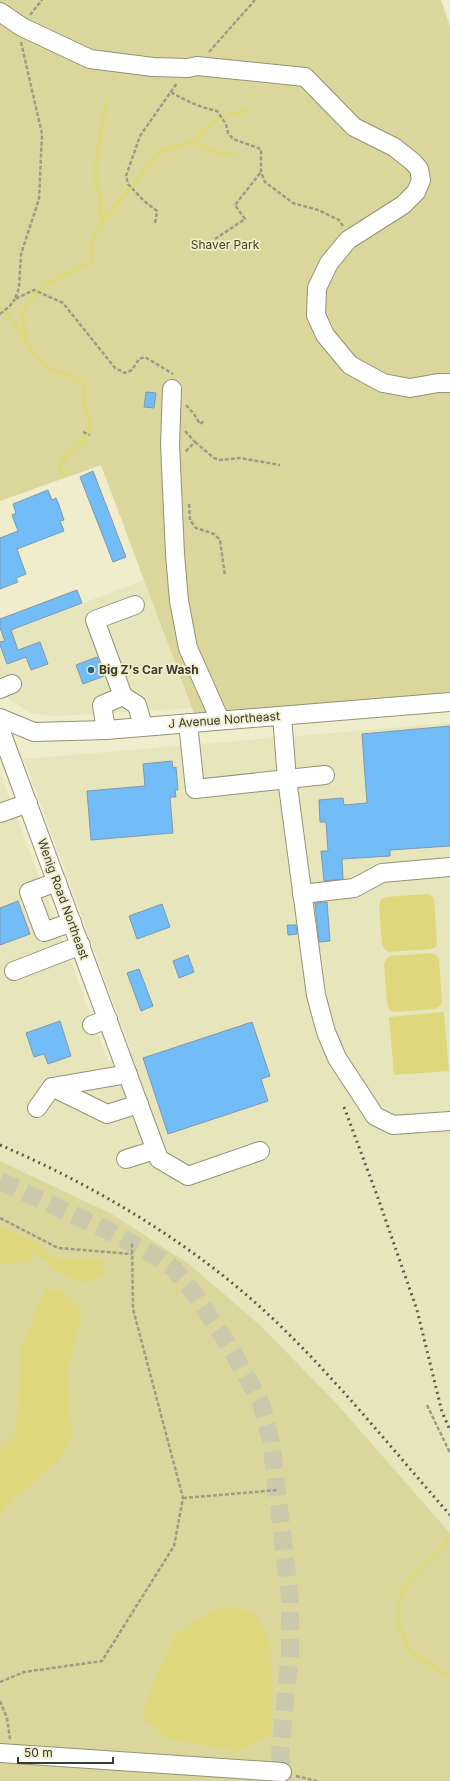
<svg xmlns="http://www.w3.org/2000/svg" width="450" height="1781" font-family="Inter,sans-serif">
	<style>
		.built { fill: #e7e5bc }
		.green { fill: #dbd79c }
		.water { fill: #dfd77c }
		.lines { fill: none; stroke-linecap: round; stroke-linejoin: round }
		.stream { stroke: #dfd77c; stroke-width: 4 }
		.building { fill: #72bcf8; stroke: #7f98ae }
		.minor-tunnel { stroke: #cbc9ac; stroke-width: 18; stroke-dasharray: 18 9; stroke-linecap: butt }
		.minor-casing { stroke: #949274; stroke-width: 20 }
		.path { stroke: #9e9c85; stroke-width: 2.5; stroke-dasharray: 4 2; stroke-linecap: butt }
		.minor { stroke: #fff; stroke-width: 18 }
		.rail { stroke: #5d5c4c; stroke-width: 3; stroke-dasharray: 2 4; stroke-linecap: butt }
		.poi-dot { fill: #1d679a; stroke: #efedcc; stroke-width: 1.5 }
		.labels { text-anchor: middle; stroke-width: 3.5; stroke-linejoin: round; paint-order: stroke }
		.park-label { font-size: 12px; fill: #45421b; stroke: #efedcc }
		.poi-label { font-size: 12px; font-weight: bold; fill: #3b3a2e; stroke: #efedcc; text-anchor: start }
		.street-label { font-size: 12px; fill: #3b3a2e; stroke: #efedcc }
	</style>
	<rect width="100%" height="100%" fill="#efedcc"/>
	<g class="built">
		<polygon points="144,580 191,708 57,716 30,713 10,700 0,686 0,635"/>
		<polygon points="450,723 450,1533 337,1404 110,1213 0,1161 0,772 108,1061 132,1053 24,759"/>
	</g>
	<g class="green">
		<polygon points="0,0 441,0 450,26 450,702 197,722 101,465 0,501"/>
		<polygon points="0,1161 110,1213 189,1264 262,1327 337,1404 450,1533 450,1781 0,1781"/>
	</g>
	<g class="water">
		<polygon points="427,894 432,896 434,899 437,942 436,947 430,949 389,952 385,950 382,945 379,905 381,899 386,897"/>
		<polygon points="432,953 436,955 439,959 442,1001 440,1006 435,1009 394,1012 389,1009 387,1004 384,964 386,959 390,956"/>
		<polygon points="444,1012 449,1071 394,1075 389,1017"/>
		<polygon points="0,1226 32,1239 53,1258 103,1260 105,1274 87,1283 65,1277 32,1251 31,1262 0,1263"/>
		<polygon points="44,1290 63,1290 82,1312 67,1374 72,1436 58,1461 12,1500 0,1515 0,1448 16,1433 21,1348"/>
		<path d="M227 1607C234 1609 249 1610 254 1614 280 1639 271 1702 271 1735L236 1751 167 1739 142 1718 148 1696 174 1636 206 1613Z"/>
	</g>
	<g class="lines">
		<g class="stream">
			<path d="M195 142C207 150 220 157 235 154"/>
			<path d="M101 223 160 152 169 148 195 142C213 117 218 118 246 111"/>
			<path d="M0 307C19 324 28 353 49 369 55 373 64 372 70 375 75 377 80 382 85 386L84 404 91 421 83 442 65 458 59 469 68 474"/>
			<polyline points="26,342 22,311 46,284 91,262 93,236 101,224 101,201 96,185 96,161 106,103"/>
			<polyline points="450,1535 444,1547 414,1575 400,1596 398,1624 410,1652 450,1677"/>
		</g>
	</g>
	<g class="building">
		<polygon points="146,392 156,393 154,408 144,407"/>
		<polygon points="93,471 126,557 113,562 80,477"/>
		<polygon points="48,490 52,500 56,498 59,505 64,520 60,521 64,531 17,549 26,574 16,578 18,582 0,589 0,538 18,531 12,515 16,513 13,504"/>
		<polygon points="77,590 82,603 11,630 18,650 40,642 48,664 31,670 26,657 7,664 0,645 0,642 5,641 0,628 0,619"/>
		<polygon points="97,657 104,676 83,684 76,665"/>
		<polygon points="450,726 450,846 390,850 390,856 342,859 343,879 324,881 321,851 328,851 326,822 320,822 319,800 343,798 344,805 367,803 362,734"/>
		<polygon points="172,761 173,768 176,767 178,790 175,790 176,797 170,797 173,833 91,840 87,791 145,786 143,764"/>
		<polygon points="18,901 30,934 0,945 0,908"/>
		<polygon points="327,902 330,941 319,942 315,903"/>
		<polygon points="162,904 170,927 137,939 129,916"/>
		<polygon points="287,925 296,925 297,934 288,935"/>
		<polygon points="188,955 194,972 179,978 173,961"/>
		<polygon points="139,969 153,1006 141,1011 127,973"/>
		<polygon points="60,1021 71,1056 48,1064 44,1054 34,1057 26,1033"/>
		<polygon points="252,1022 270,1076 261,1079 268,1101 168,1134 143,1058"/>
	</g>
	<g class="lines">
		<polyline class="minor-tunnel" points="0,1181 109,1231 157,1257 174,1269 194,1293 230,1347 261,1403 271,1441 290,1599 290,1654 280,1753 284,1781"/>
		<g class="minor-casing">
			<g id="minor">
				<polyline points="0,12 22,27 90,59 153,67 188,68 197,66 305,77 354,127 394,147 413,162 419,169 421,180 416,192 403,205 348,240 329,263 317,288 316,315 325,335 350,365 383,383 410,388 438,383 450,383"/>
				<polyline points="172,389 170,444 175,554 179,601 188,648 220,720"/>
				<polyline points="135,605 95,620 123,696 137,705 143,726"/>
				<polyline points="0,689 12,684"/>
				<polyline points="282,716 287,779 316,995 326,1032 337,1058 375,1116 393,1125 450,1121"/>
				<polyline points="0,718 34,732 106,730 450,702"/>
				<polyline points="188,723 195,789 325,775"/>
				<polyline points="0,729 159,1159 188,1176 260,1151"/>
				<polyline points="106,730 102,705 123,696"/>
				<polyline points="0,813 28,803"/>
				<polyline points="57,882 29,892 44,932 72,922"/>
				<polyline points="302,894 354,888 382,873 450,867"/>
				<polyline points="14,971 81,945"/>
				<polyline points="92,1025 108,1019"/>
				<polyline points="52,1087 107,1114 139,1104"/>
				<polyline points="37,1108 52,1087 128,1074"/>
				<polyline points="126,1159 155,1150"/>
				<polyline points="0,1753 282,1772"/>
			</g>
		</g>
		<g class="path">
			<polyline points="30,15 42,0"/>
			<polyline points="21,42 42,134 39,199 21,254 19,288 15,299 34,290 63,303 115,368 125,373 132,370 139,359 145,357 173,374"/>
			<polyline points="209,52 255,0"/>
			<path d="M171 92C186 101 199 107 217 111L226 124 228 133 233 139 261 149V172L265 182 293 203 318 210 339 220 343 226"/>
			<polyline points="155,223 157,211 143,200 128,184 126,176 140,136 177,83"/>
			<polyline points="215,239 245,219 235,205 261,172"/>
			<polyline points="0,314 9,307 15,299"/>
			<polyline points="186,405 194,414 200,424 204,421"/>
			<polyline points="185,431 195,442 185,452"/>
			<polyline points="83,432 90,435"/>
			<polyline points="195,442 214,458 220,460 240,458 280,465"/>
			<polyline points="189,504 190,520 196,528 214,534 220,540 225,576"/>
			<polyline points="0,1218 58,1248 132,1254"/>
			<polyline points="427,1405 450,1453"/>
			<polyline points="183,1498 278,1490"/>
			<polyline points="0,1682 24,1672 102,1661 174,1546 183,1498 133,1309 132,1243"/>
			<polyline points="0,1701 7,1718 10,1739"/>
			<polyline points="296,1776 317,1781"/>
		</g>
		<use href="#minor" class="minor"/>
		<g class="rail">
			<polyline points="344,1107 378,1198 417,1310 442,1412 450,1430"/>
			<path d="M0 1145C96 1186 193 1244 270 1316 335 1377 391 1448 450 1515"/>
		</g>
	</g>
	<circle class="poi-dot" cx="91" cy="670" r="4"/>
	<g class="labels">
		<g class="park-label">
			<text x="225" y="249">Shaver Park</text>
		</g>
		<g class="poi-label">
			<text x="99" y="674">Big Z's Car Wash</text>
		</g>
		<g class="street-label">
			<text transform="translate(224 720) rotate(-4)" y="4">J Avenue Northeast</text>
			<text transform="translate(63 899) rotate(70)" y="4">Wenig Road Northeast</text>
		</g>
	</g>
	<path d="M18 1757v6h95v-6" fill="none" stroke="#3b3a2e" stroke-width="2"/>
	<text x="24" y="1757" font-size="12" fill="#3b3a2e" stroke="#efedcc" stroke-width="3" paint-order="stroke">50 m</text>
</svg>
